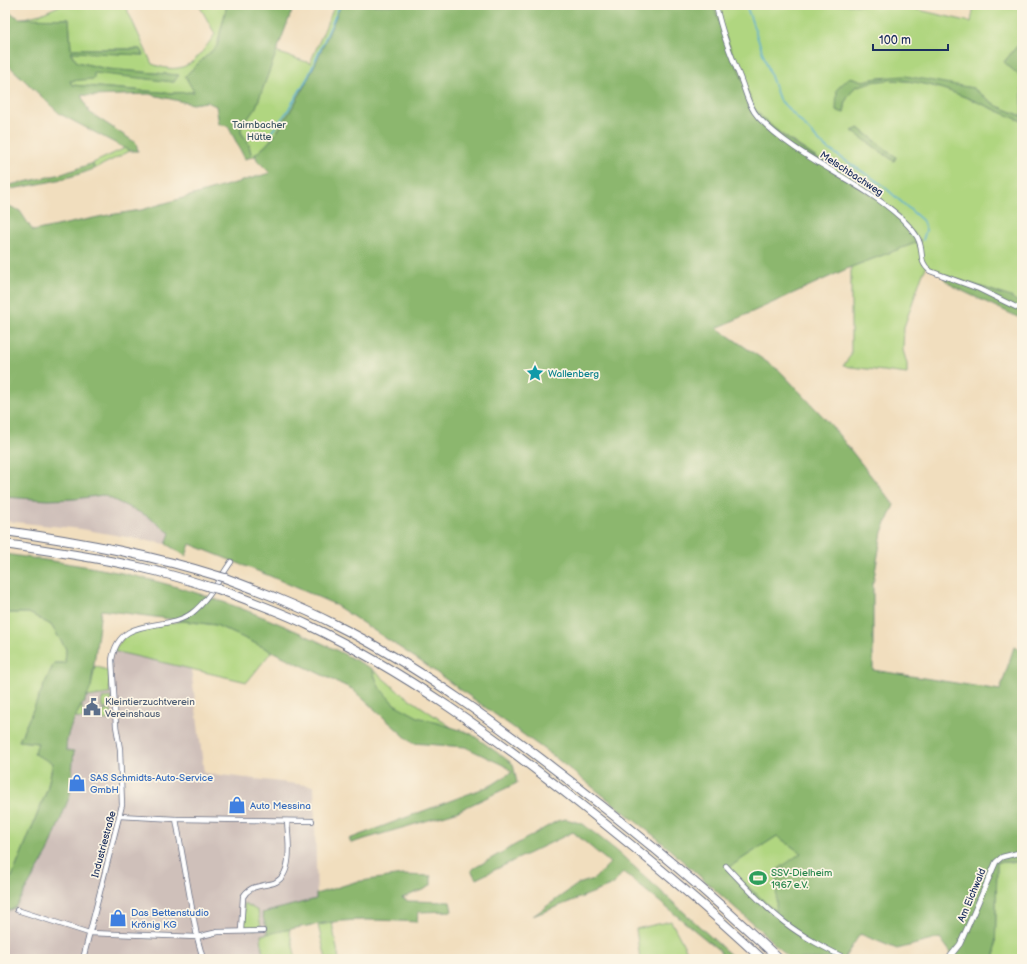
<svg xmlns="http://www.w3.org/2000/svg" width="1027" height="964" font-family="'Balsamiq Sans',sans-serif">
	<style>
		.industrial { fill: #cfc0ba }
		.green { fill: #b0d680; stroke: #66826f; fill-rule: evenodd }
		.forest { fill: #8cb76e; stroke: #547366; fill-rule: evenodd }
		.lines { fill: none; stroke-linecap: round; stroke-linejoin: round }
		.stream { stroke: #58aed5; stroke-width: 1.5 }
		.minor-casing { stroke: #666c80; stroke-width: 6 }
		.motorway-casing { stroke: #666c80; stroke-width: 10 }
		.minor { stroke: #fff; stroke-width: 4.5 }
		.motorway { stroke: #fff; stroke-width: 8 }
		.motorway-bridge-casing { stroke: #666c80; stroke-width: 10; stroke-linecap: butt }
		.motorway-bridge { stroke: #fff; stroke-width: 8 }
		.labels { text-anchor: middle; stroke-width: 3.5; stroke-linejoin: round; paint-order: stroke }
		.park-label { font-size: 10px; fill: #405966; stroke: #fcf5e5 }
		.street-label { font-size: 10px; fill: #1b2f5e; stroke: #fcf5e5 }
		.culture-label { font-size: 10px; fill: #0d838f; stroke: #fcf5e5; text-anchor: start }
		.service-label { font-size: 10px; fill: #4e5e75; stroke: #fcf5e5; text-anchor: start }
		.shop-label { font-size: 10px; fill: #366cbe; stroke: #fcf5e5; text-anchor: start }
		.leisure-label { font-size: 10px; fill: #27864d; stroke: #fcf5e5; text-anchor: start }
	</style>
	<rect width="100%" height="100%" fill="#fcf5e5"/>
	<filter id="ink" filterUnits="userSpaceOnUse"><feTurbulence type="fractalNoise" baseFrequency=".025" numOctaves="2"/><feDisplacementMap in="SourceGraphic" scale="8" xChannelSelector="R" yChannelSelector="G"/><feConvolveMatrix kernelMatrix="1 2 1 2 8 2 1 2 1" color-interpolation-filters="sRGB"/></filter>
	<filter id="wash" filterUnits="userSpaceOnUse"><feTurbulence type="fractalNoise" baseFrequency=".012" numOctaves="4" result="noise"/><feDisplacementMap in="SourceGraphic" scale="16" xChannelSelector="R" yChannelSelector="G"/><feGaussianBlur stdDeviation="0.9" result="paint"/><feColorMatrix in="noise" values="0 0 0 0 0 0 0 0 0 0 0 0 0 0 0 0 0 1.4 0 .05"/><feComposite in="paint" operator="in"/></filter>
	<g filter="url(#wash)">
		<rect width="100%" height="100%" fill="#f1debe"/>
		<g class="industrial">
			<polygon points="102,495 147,516 170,533 166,544 81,529 5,521 5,497 48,500 75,499"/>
			<polygon points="113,651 191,669 204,773 314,786 317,899 262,913 268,934 261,935 263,959 5,959 5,912 15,908 48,852 70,795 74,751 66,750 66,739 74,717 89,692 95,666 109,671"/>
		</g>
		<g class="green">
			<path d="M61 5H125L152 64C186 77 197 60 215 34L199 5H227L217 46 185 76 195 92 171 93 72 85 70 81 94 72 174 82 178 75 107 69 77 62 70 51 143 55 140 49H71L69 19H19L41 14Z"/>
			<path d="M335 5H341C325 43 309 81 287 116 278 130 269 145 255 154V156L252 157 248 142 241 132V128L256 107 276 52 310 63Z"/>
			<path d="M713 5H897L971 22 974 5H1022V40L1004 62 1022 78V116L997 106 973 88 878 78 863 81 850 77 836 110 844 113 846 100 854 87C862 85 870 82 878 81 929 75 976 103 1022 121V305C994 285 956 284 927 266L922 275 904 327 903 350 907 364V374L843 366 851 355V267L920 241C889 216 859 189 827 165 802 147 775 133 754 109ZM859 128 896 157 894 161 853 131Z"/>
			<polygon points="125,148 130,151 94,169 93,163"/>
			<polygon points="5,613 29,613 51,625 66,649 65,663 54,663 19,741 38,743 53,762 47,790 12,877 5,877"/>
			<polygon points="182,621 216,625 272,651 247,682 113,651 129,631"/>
			<polygon points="95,666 109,671 110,692 109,694 87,697 91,687"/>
			<path d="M372 669 398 691 454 729C427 721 395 713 379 687 376 681 375 675 372 669Z"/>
			<polygon points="111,697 112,708 103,709 102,698"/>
			<polygon points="82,705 83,716 103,714 103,711 111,710 112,720 74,718"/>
			<polygon points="777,836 801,853 776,913 728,868"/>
			<polygon points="997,862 1022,862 1022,959 995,959"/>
			<polygon points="244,903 258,911 261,926 257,926 256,929 248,929 244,925"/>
			<polygon points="671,921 691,959 640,959 636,929"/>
			<polygon points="332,923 339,959 326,959 318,925"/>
			<polygon points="289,929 296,959 263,959 261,935"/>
		</g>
		<g class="forest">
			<polygon points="227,5 294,5 256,107 241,128 241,133 248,142 252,157 245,159 228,126 219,124 216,106 207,102 192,104 149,94 93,96 81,95 89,112 136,143 138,151 130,151 60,114 5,62 5,14 9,12 19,18 69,19 71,49 140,49 143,55 70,52 77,62 107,69 179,75 174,82 94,73 94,79 70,81 72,85 171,93 194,92 185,76 217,46"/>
			<path d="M341 5H713L754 108 763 118 781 135 892 209 921 241 851 267 717 328 780 371 831 425 894 505 882 532 873 584V670L1000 690 1014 647 1022 651V862H997L995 959H950L951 953 940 938 897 949 860 934 845 957 847 959H790L760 930 658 839 552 755 423 663 334 604 270 576 190 544 186 556 166 544 170 533 147 516 103 495 75 499 48 500 5 497V204L20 211 33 231 103 216 141 210 270 173 257 160 255 154C270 145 279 129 288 115 310 80 325 42 341 5ZM777 836 801 853 777 870 776 912 728 868Z"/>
			<polygon points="1022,40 1022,78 1004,62"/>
			<path d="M905 76 973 88 997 106 1022 116V121C976 103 929 75 878 81 870 82 862 85 855 87L846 100 844 113 836 110 837 89 850 77 863 81 878 78Z"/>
			<polygon points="859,128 896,157 894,161 852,131"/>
			<path d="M93 163 94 169C68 179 40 184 11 189L10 185 62 174Z"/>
			<polygon points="946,276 1011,297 1022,305 1022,319 954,287 944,279"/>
			<path d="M5 554C44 560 83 565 122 573 209 592 294 626 372 669L379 687 394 704 418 717 470 733 513 764 517 783 456 812 351 843 349 839 492 785 512 772 505 766 465 747 412 743 352 689 216 625 101 610 91 687 85 700V703L82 704C74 720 66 732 66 750L74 751 70 795 48 852 15 908 5 912V877H12L47 790 53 763 34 754 38 743 19 741 54 663H65L66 649 51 625 29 613H5Z"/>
			<polygon points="566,819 583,824 617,851 735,959 722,959 720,951 623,872 613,885 533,916 578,884 594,879 610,863 573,832 476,879 471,870 557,821"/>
			<path d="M402 875 431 876V885L425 889 402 898 408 901 450 902 452 911 418 912 417 922C399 921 382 920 365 920 333 920 299 927 268 934L262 913 316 899V894L355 882Z"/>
		</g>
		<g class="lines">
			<g class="stream">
				<polyline points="746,5 779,99 825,147 881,184 923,221 926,230 923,240"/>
				<polyline points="269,135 287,112 308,77 340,5"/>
			</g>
		</g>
	</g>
	<g filter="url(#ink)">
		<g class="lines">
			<g class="minor-casing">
				<g id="minor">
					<path d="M716 5C721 31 731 55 741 80 746 93 749 107 759 118 798 159 858 179 900 217 907 224 916 232 919 241 924 253 918 261 930 271L979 289 1022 310"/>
					<polyline points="176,819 312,821"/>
					<path d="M726 866C744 885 763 906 784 922 803 937 825 948 847 959"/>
					<polyline points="17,910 89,933 197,937 176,819 119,816"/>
					<path d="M241 931 243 897C248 888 255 887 264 885 268 884 273 884 276 882 294 873 288 837 287 821"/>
					<path d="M83 959 122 805 120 749 116 726 112 660C119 613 166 633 192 613 209 600 219 579 231 562"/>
					<polyline points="203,959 197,937 218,932 263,931"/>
					<polyline points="948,959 960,944 996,862 1002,857 1022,852"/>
				</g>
			</g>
			<g class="motorway-casing">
				<g id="motorway">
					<path d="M5 531C77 541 148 554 218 576"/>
					<path d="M5 544C51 551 97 557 143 568 166 573 188 580 210 587"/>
					<path d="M225 578C262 592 299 606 334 624 421 667 499 726 575 785 645 839 714 897 779 959"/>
					<path d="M218 589C248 600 279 611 308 625 406 672 494 736 580 804 642 853 704 904 762 959"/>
				</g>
			</g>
			<use href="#minor" class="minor"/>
			<use href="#motorway" class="motorway"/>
			<g class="motorway-bridge-casing">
				<g id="motorway-bridge">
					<polyline points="218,576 225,578"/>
					<polyline points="210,587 218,589"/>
				</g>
			</g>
			<use href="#motorway-bridge" class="motorway-bridge"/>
		</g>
	</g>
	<defs>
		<g id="sight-bare" transform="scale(1.38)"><path d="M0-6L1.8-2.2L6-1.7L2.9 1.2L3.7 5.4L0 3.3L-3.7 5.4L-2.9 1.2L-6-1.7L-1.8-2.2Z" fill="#0f9aa8" stroke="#fcf5e5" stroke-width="2.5" paint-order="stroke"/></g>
		<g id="civic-bare" transform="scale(1.38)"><path d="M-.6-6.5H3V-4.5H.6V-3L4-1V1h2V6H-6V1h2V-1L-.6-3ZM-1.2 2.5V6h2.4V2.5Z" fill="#5c6f8a" stroke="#fcf5e5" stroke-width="2.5" paint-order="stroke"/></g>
		<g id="shop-bare" transform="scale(1.38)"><path d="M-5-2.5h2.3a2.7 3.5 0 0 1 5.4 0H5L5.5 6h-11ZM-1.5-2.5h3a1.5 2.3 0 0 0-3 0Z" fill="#3f7fe0" stroke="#fcf5e5" stroke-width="2.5" paint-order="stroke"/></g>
		<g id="stadium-bare" transform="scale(1.38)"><path d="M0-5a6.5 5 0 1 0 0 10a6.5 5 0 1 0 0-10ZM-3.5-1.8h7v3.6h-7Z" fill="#2e9e5b" stroke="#fcf5e5" stroke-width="2.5" paint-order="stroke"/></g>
	</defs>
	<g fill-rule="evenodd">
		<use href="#sight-bare" x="535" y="373"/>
		<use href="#civic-bare" x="92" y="707"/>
		<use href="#shop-bare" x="77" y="783"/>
		<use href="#shop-bare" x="237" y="805"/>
		<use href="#stadium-bare" x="758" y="878"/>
		<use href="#shop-bare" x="118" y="918"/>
	</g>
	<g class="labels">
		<g class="park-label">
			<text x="259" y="128">Tairnbacher<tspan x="259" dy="12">Hütte</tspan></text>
		</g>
		<g class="street-label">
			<text transform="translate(852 173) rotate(33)" y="4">Melschbachweg</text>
			<text transform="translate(103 844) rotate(-75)" y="4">Industriestraße</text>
			<text transform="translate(971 895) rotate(-67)" y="4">Am Eichwald</text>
		</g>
		<g class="culture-label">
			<text x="548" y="377">Wallenberg</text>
		</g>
		<g class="service-label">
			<text x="105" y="705">Kleintierzuchtverein<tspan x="105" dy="12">Vereinshaus</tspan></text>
		</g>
		<g class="shop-label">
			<text x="90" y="781">SAS Schmidts-Auto-Service<tspan x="90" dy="12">GmbH</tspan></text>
			<text x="250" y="809">Auto Messina</text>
			<text x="131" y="916">Das Bettenstudio<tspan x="131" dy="12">Krönig KG</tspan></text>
		</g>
		<g class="leisure-label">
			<text x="771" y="876">SSV-Dielheim<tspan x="771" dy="12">1967 e.V.</tspan></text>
		</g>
	</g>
	<rect width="1027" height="964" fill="none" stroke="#fcf5e5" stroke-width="20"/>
	<path d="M873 44v6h75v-6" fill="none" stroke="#1b2f5e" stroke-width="2"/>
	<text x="879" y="44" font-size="12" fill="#1b2f5e" stroke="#fcf5e5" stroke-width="3" paint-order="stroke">100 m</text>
</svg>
